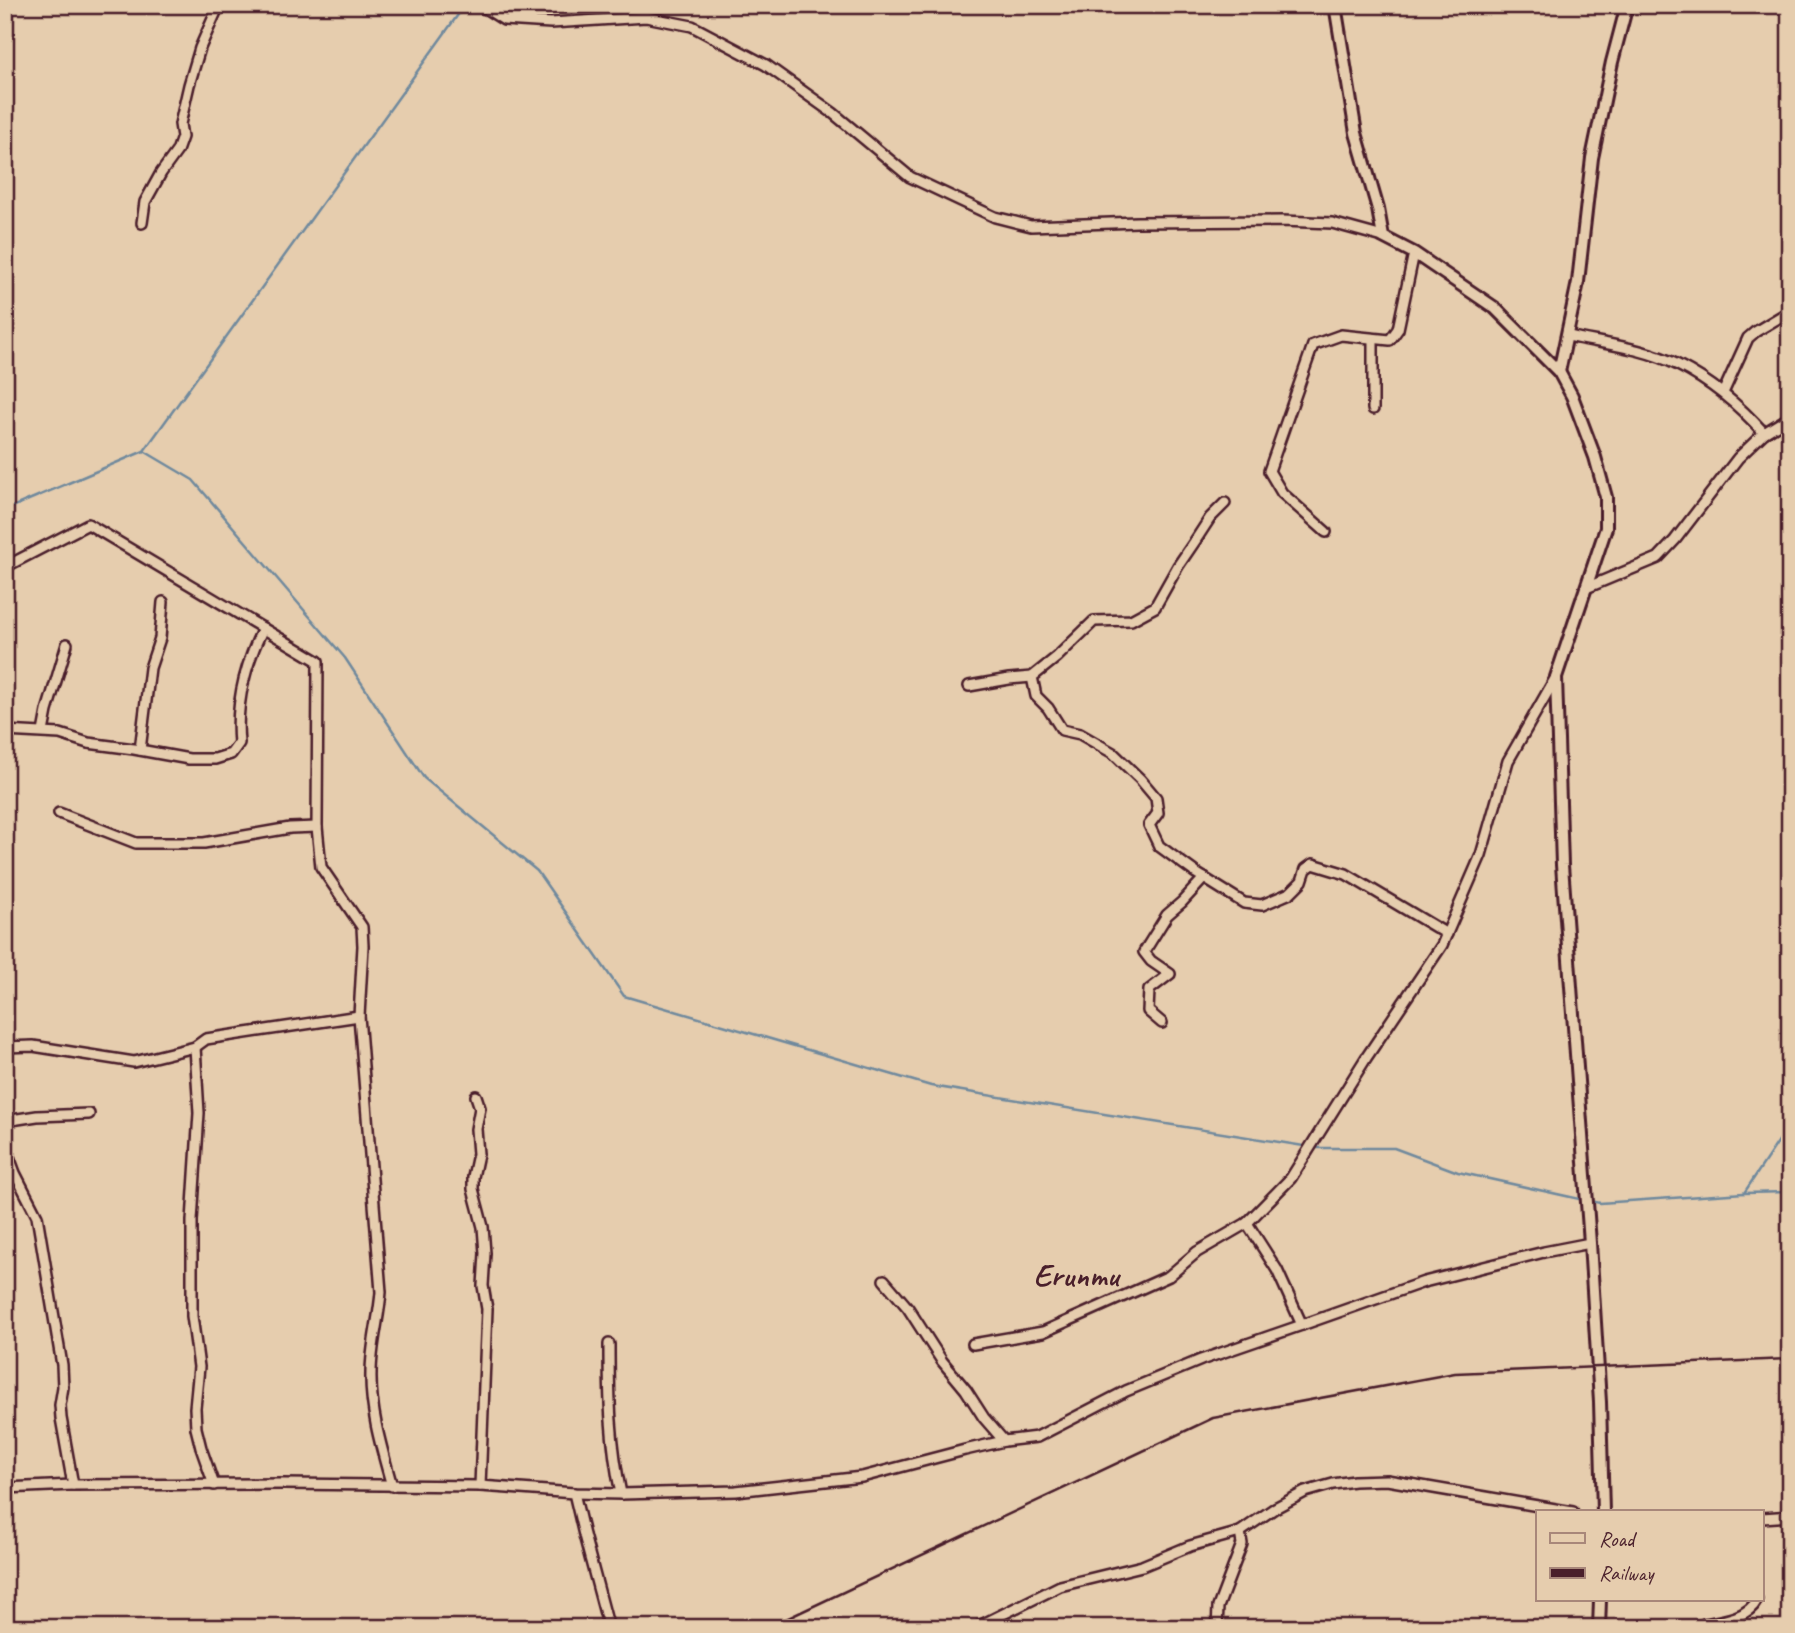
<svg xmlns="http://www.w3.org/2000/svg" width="1795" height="1633" font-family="Caveat,sans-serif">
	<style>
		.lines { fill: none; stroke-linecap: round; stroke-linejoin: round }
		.stream { stroke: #6f899d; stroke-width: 2.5 }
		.minor-casing { stroke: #4a1f2b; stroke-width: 14 }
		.tertiary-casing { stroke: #4a1f2b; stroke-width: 16 }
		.minor { stroke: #e6cdae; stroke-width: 9 }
		.tertiary { stroke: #e6cdae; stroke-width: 10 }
		.rail { stroke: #4a1f2b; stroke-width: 2.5 }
		.labels { text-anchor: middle; stroke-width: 5; stroke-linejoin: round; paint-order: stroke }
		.quarter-label { font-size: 32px; font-weight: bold; fill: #4a1f2b; stroke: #e6cdae }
	</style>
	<rect width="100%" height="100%" fill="#e6cdae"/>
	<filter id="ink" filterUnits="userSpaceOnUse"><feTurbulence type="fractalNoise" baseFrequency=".0143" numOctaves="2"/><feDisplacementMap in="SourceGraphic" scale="14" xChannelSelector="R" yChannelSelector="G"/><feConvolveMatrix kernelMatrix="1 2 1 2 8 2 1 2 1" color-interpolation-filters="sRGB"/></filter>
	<g filter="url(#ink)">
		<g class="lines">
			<g class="stream">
				<polyline points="144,451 193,480 345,658 424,778 537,871 624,996 931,1086 1316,1148 1394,1148 1458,1172 1584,1200"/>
				<polyline points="5,510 144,451 465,5"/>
				<polyline points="1744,1193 1790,1124"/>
				<polyline points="1591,1201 1600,1203 1744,1193 1790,1192"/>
			</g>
			<g class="minor-casing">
				<g id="minor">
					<polyline points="480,5 504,20 551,23 646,17 692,26 766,65 833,113 910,177 995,217 1031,226 1137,222 1282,221 1332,223 1383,237"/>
					<polyline points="142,223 145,202 161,173 177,151 182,137 180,124 189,85 200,48 219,5"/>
					<path d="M1568 336C1604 344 1645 348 1678 365 1712 382 1739 405 1764 433"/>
					<polyline points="1723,393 1748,338 1755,332 1790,311"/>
					<polyline points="1373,409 1373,339"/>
					<polyline points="1225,503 1210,518 1195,541 1178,566 1155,607 1131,620 1094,621 1057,657 1032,677 1036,696 1048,708 1062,730 1080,734 1113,753 1140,779 1156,798 1158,813 1149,825 1159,846 1196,873 1244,903 1262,905 1290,893 1302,881 1306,869 1313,864 1346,874 1447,934"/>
					<polyline points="1326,532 1282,493 1269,471 1313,345 1341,335 1390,340 1398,329 1414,253"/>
					<path d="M5 567 88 524 318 661 317 827 321 867 362 927 363 946 359 1016 381 1292C379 1319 371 1345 371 1373 370 1411 382 1450 392 1486"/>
					<polyline points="1586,588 1658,558 1675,540 1738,458 1764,433 1790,417"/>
					<polyline points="969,686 1009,679 1032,677"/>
					<path d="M5 731 60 734 88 743 134 749 189 759H215L231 754 239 743C235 702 245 665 263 628"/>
					<polyline points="43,732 47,711 67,644"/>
					<polyline points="140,750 150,668 160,638 163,602"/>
					<polyline points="59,813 136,843 204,843 290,828 317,827"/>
					<polyline points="1162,1023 1148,1011 1149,990 1170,974 1151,961 1144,952 1167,915 1182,902 1204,878"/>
					<polyline points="5,1047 33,1046 134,1062 195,1047 206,1039 359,1016"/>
					<polyline points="195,1047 199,1113 192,1221 192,1316 199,1367 195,1408 196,1428 201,1448 214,1485"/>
					<polyline points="476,1096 480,1108 476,1129 478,1154 473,1177 473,1189 483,1227 485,1253 483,1286 487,1309 480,1486"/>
					<polyline points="5,1121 37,1116 89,1114"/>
					<polyline points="5,1146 15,1173 37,1216 62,1365 63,1387 60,1405 61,1418 73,1485"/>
					<polyline points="1247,1223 1277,1270 1302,1325"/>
					<polyline points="884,1280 908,1308 942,1361 966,1390 984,1418 1004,1441"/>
					<path d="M609 1344C609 1397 610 1441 621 1494"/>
					<polyline points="973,1344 1043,1332 1169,1276 1197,1252 1247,1223 1291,1178 1366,1058 1442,945 1481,855 1508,761 1556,677"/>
					<polyline points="5,1488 73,1485 283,1484 480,1486 574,1493 621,1494 736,1491 862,1477 965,1450 1004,1441 1037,1437 1126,1391 1201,1360 1302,1325 1424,1282 1544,1252 1590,1243"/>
					<polyline points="574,1493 584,1535 608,1625"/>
					<polyline points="1762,1518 1790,1516"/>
					<path d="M1704 1624C1722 1621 1748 1618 1757 1600"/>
					<polyline points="975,1628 1060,1586 1142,1566 1190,1546 1240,1532 1275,1508 1305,1492 1333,1484 1354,1481 1387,1480 1573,1512"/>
					<polyline points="1217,1628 1218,1607 1242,1544 1240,1532"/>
				</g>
			</g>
			<g class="tertiary-casing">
				<g id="tertiary">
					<polyline points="1335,5 1356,133 1378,209 1383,237 1414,253 1495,308 1559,372 1572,396 1595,457 1606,497 1606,528 1556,677 1562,865 1590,1243 1600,1402 1603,1512"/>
					<polyline points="1559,372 1578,282 1592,158 1612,62 1627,5"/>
					<polyline points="1599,1628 1600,1600"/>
				</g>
			</g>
			<use href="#minor" class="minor"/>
			<use href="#tertiary" class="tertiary"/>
			<polyline class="rail" points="767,1628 1213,1418 1455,1373 1790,1359"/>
		</g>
	</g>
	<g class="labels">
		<g class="quarter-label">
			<text x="1076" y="1286">Erunmu</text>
		</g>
	</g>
	<rect width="1795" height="1633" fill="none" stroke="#e6cdae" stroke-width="28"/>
	<rect x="14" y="14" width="1767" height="1605" fill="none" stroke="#4a1f2b" stroke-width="2.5" filter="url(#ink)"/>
	<rect x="1536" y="1510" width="228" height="91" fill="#e6cdae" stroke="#a8877a" stroke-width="2"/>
	<rect x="1550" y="1533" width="35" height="10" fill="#e6cdae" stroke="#a8877a" stroke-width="2"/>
	<text x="1599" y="1546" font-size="21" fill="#4a1f2b">Road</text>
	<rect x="1550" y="1568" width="35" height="10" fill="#4a1f2b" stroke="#a8877a" stroke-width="2"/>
	<text x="1599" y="1580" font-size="21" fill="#4a1f2b">Railway</text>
</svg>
